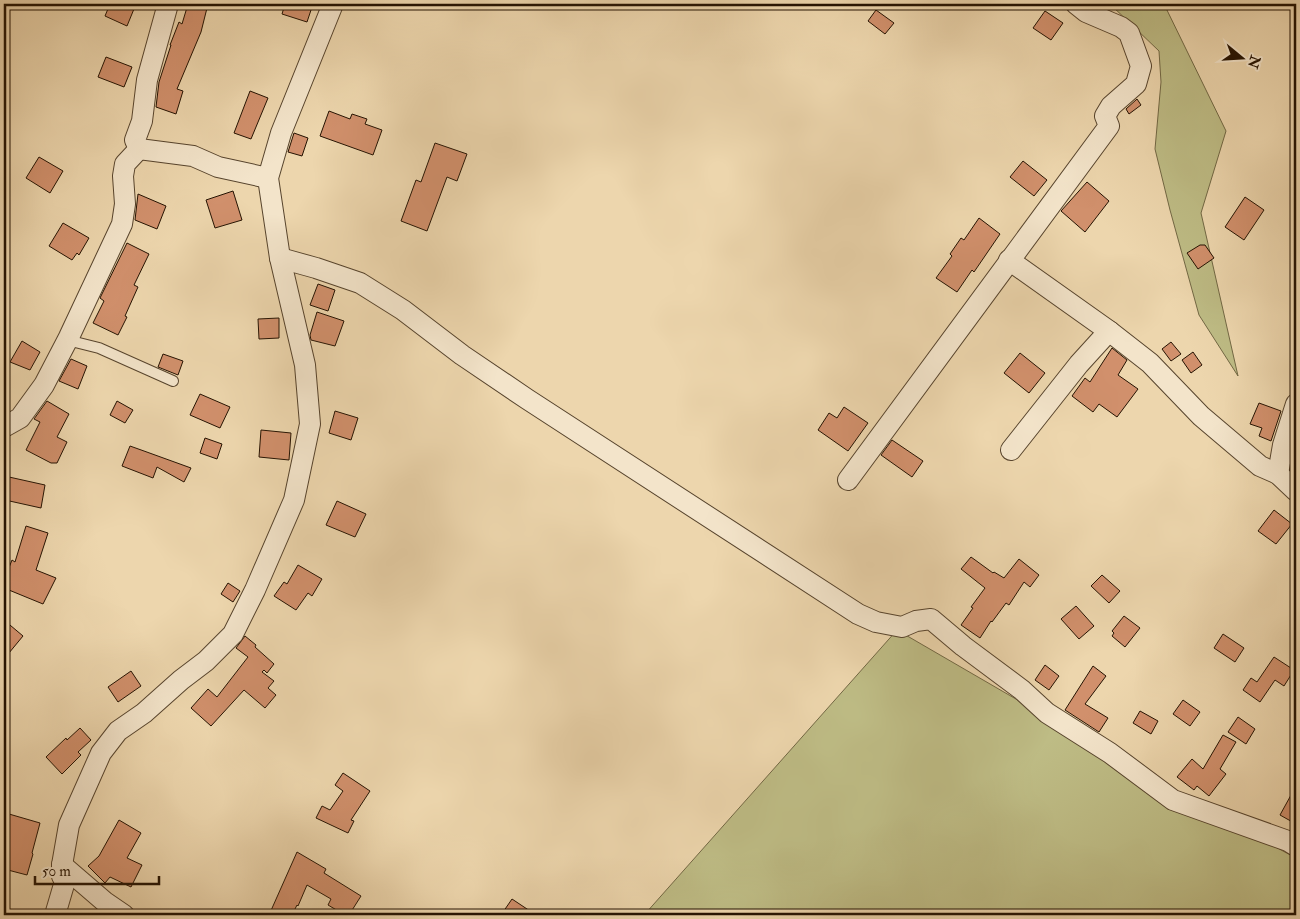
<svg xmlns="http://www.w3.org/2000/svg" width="1300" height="919" font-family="'IM FELL Double Pica',serif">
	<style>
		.green { fill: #bebc85; stroke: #726844 }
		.building { fill: #d1906c; stroke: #251302 }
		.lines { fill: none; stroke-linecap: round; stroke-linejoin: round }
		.service-casing { stroke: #57442d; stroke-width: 12 }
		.minor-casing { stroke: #57442d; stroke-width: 22 }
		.service { stroke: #f3e4ca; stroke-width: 10 }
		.minor { stroke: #f3e4ca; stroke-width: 20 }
	</style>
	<rect width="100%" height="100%" fill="#edd6ad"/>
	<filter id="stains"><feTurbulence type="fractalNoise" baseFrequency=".004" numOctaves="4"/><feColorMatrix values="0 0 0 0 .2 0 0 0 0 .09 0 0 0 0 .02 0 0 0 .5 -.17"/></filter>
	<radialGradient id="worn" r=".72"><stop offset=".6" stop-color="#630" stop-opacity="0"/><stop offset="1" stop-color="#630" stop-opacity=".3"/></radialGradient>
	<g class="green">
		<polygon points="1110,4 1164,4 1226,131 1201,213 1238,376 1199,315 1170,210 1155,149 1161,82 1159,51"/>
		<polygon points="897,630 1214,814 1296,858 1296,915 646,915 645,914"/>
	</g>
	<g class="building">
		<polygon points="110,4 136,4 127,26 105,16"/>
		<polygon points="188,4 208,4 201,32 177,89 183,91 176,114 156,107 159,82 171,45 170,45 179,22 182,24"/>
		<polygon points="285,4 313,4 307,22 282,14"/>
		<polygon points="876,10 894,23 885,34 868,21"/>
		<polygon points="1045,11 1063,23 1051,40 1033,28"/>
		<polygon points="106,57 132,67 124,87 98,77"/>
		<polygon points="250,91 268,98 251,139 234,133"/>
		<polygon points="1137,99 1141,105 1129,114 1126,109"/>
		<polygon points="329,111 350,119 352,114 367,119 365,124 382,130 373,155 320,136"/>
		<polygon points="294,133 308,138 302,156 288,152"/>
		<polygon points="435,143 467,154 457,181 447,177 427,231 401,221 416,180 421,182"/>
		<polygon points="39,157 63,171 50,193 26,178"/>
		<polygon points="1023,161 1047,180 1034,196 1010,177"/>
		<polygon points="1087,182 1109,201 1085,232 1061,211"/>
		<polygon points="233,191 242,220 215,228 206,200"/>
		<polygon points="138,194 166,206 157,229 135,220"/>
		<polygon points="1245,197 1264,210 1244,240 1225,227"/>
		<polygon points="979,218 1000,234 974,272 972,270 957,292 936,278 952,256 950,254 961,238 964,240"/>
		<polygon points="63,223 89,238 79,255 77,253 72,260 49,246"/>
		<polygon points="127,243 149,254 134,285 138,287 125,316 127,317 118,335 93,323 104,301 100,298"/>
		<polygon points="1200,245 1205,245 1214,258 1198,269 1187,253"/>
		<polygon points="318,284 335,290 328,311 310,305"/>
		<polygon points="317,312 344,321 335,346 311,340 310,335"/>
		<polygon points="279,318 279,338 259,339 258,319"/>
		<polygon points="22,341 40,352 30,370 10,362"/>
		<polygon points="1171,342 1181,354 1171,361 1162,349"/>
		<polygon points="1112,348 1127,360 1118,375 1138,389 1117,417 1099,404 1093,412 1072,396 1085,378 1090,382"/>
		<polygon points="1193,352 1202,365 1191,373 1182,360"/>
		<polygon points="1020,353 1045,373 1029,393 1004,373"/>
		<polygon points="163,354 183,361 178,375 158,367"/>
		<polygon points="71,359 87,366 78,389 59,381"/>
		<polygon points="200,394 230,407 220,428 190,415"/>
		<polygon points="47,401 69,414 57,437 67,442 57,463 51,463 26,450 40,422 34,419"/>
		<polygon points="117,401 133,410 125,423 110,415"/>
		<polygon points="1259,403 1281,411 1271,441 1259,436 1262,428 1250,424"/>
		<polygon points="844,407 868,423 848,451 818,430 829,413 837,418"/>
		<polygon points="335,411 358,418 351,440 329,433"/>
		<polygon points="261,430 291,433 289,460 259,457"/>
		<polygon points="205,438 222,444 217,459 200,453"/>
		<polygon points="892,440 923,461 912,477 881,455"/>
		<polygon points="130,446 144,451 191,468 184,482 157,467 153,478 122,466"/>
		<polygon points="9,477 45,485 41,508 5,500"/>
		<polygon points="337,501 366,514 355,537 326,525"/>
		<polygon points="1274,510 1292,524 1276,544 1258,531"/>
		<polygon points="26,526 48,533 36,570 56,578 43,604 4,588 4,580 12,560 15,562"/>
		<polygon points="971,557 993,573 994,572 1004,578 1019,559 1039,575 1030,587 1024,582 1009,605 1006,603 992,622 991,621 980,638 961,625 973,608 971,607 985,588 961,569"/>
		<polygon points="298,565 322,579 312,596 308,593 296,610 274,596 284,582 287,584"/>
		<polygon points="1102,575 1120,591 1109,603 1091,586"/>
		<polygon points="228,583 240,591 233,602 221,594"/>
		<polygon points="1076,606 1094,626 1079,639 1061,619"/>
		<polygon points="1124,616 1140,628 1125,647 1112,636 1114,633 1112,631"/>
		<polygon points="4,620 23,636 4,659"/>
		<polygon points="1223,634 1244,648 1235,662 1214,648"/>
		<polygon points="245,636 256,645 255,647 274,664 267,673 264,670 262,672 274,681 268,688 276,695 265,708 244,690 211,726 191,708 208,689 217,697 248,657 236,648"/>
		<polygon points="1274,657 1294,670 1284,686 1275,680 1260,702 1243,690 1251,678 1257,682"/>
		<polygon points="1045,665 1059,676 1049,690 1035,680"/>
		<polygon points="1093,666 1106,676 1085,704 1108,718 1099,732 1065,710"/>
		<polygon points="131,671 141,686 118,702 108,687"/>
		<polygon points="1183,700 1200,712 1190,726 1173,714"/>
		<polygon points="1140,711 1158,721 1151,734 1133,723"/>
		<polygon points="1238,717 1255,729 1246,744 1228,732"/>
		<polygon points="80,728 91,740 78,752 81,755 62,774 46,757 66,738 67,740"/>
		<polygon points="1223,735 1236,742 1220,769 1226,774 1209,796 1197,786 1194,790 1177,777 1192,759 1203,769"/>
		<polygon points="343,773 370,791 351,820 354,821 348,833 316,818 322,806 330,810 343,791 335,785"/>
		<polygon points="1296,786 1296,824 1280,815"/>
		<polygon points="9,814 40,823 32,853 33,854 27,875 4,869 4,829"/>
		<polygon points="119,820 141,833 127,858 142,865 131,887 110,877 105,883 88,866 99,856"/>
		<polygon points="297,852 326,869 324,873 361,896 349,915 345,915 328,905 331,899 307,885 298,906 297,905 292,915 269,915"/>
		<polygon points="512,899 536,915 501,915"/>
	</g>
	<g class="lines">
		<g class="service-casing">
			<polyline id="service" points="67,340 99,348 173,381"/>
		</g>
		<g class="minor-casing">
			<g id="minor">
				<polyline points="168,4 147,80 142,121 135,140 139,149 193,156 218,167 268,178"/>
				<polyline points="280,258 316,268 360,283 403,310 462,355 527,399 858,614 876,622 902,627 916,621 931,619 963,646 1022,690 1047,713 1110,753 1173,800 1288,841 1296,846"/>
				<polyline points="1009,260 1109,331 1150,363 1201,416 1260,466 1278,474 1296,491"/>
				<polyline points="4,427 20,418 44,385 69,337 122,224 125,204 123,176 125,164 139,149"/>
				<polyline points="1011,450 1079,364 1109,331"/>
				<polyline points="1278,474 1283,445 1296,404"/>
				<polyline points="848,480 1109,126 1105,116 1111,106 1136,84 1141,66 1129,33 1121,27 1086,12 1076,4"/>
				<polyline points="62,865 105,902 124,915"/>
				<polyline points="55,915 65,881 62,876 62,865 69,825 101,753 118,731 144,713 181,680 206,661 233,634 255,590 294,500 310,424 305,365 280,258 268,178 281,133 333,4"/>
			</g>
		</g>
		<use href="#service" class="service"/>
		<use href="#minor" class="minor"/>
	</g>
	<rect width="1300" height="919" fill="none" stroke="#edd6ad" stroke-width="20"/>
	<rect x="5" y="5" width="1290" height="909" fill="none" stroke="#251302" stroke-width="2.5"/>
	<rect x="10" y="10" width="1280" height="899" fill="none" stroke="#251302"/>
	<g transform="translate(1242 58) rotate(108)" stroke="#f3e4ca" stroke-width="4" paint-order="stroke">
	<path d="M0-4L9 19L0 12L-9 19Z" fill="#251302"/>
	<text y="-8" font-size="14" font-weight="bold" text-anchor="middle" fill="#251302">N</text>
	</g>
	<path d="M35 876v8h124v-8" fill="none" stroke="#251302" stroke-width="2.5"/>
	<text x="42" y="876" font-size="15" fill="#251302" stroke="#f3e4ca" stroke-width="4" paint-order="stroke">50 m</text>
	<rect width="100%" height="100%" filter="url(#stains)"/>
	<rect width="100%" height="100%" fill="url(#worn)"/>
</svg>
